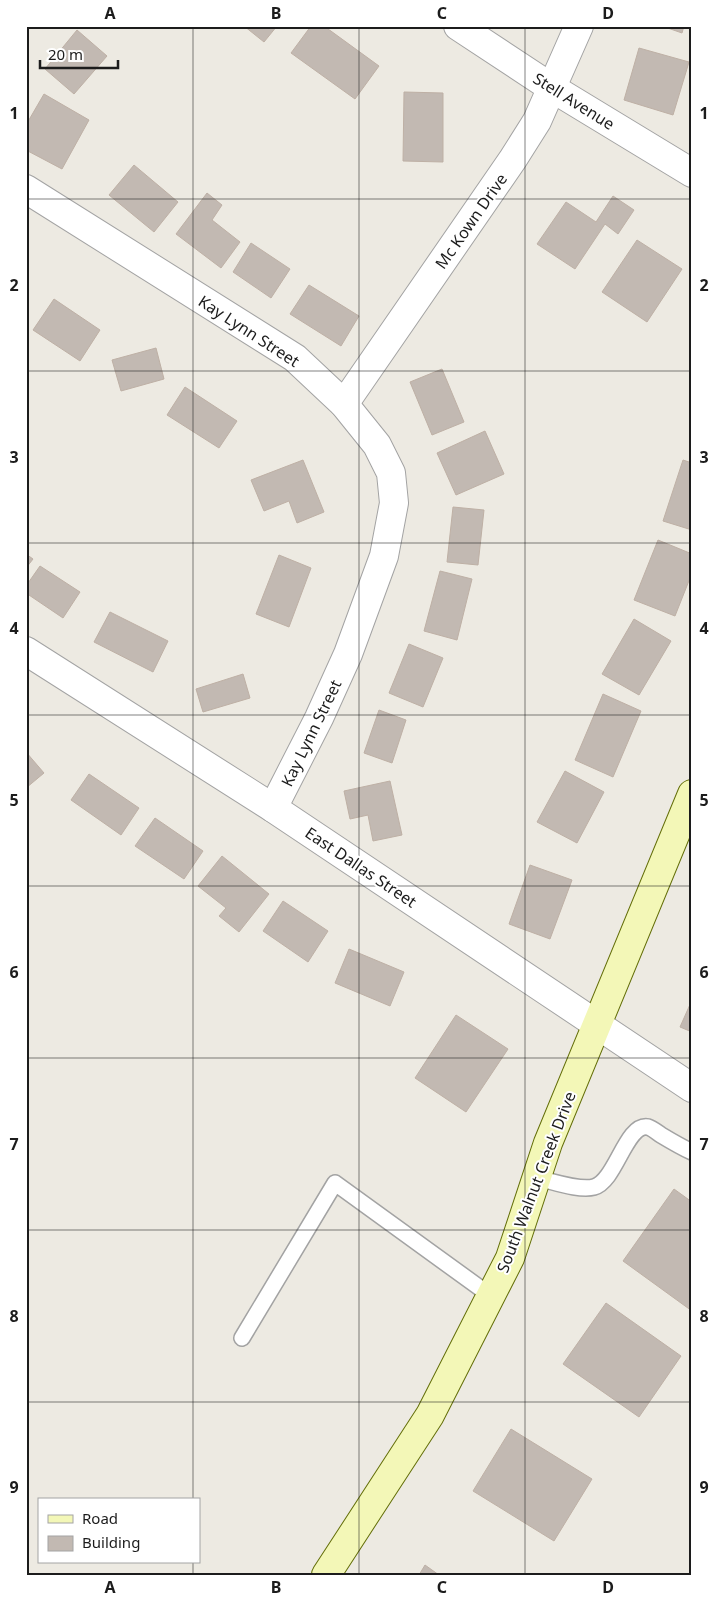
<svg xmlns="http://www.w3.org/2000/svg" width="718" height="1601" font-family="'Noto Sans',sans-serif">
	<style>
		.building { fill: #c2b9b2; stroke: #beb0a5 }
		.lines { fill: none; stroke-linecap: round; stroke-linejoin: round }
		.lane-casing { stroke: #a3a3a3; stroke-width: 18 }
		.street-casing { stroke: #a3a3a3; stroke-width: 30 }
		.secondary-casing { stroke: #636e08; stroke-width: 30 }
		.lane { stroke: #fff; stroke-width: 15 }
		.street { stroke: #fff; stroke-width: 28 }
		.secondary { stroke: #f3f7b7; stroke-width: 28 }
		.grid { fill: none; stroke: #1c1c1c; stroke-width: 1; stroke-opacity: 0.55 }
		.labels { text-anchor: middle; stroke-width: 4; stroke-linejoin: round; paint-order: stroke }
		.street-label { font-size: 16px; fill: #1c1c1c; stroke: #fff }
		.neatline { fill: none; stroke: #1c1c1c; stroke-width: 2 }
		.grid-label { font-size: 16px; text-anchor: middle; font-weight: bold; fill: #1c1c1c }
	</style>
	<rect width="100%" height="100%" fill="#edeae2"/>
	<g class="building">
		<polygon points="244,26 277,26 264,42"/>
		<polygon points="311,26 324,26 379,66 355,99 291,53"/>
		<polygon points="662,26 684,26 682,33"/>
		<polygon points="77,30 107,56 74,94 45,69"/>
		<polygon points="639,48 689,62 673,115 624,100"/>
		<polygon points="404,92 443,93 443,162 403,161"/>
		<polygon points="44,94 89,120 62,169 26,150 26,125"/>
		<polygon points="134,165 178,202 154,232 109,195"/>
		<polygon points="207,193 222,205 212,220 240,242 221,268 176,234"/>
		<polygon points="613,196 634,210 618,234 605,224 575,269 537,244 566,202 596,222"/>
		<polygon points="637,240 682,269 647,322 602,292"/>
		<polygon points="251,243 290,269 271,298 233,272"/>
		<polygon points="309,285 359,316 341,346 290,314"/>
		<polygon points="54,299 100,330 80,361 33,330"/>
		<polygon points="156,348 164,379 121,391 112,360"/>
		<polygon points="442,369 464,422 432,435 410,382"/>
		<polygon points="185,387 237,421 219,448 167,415"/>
		<polygon points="485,431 504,474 456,495 437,453"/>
		<polygon points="303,460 324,512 297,523 289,501 264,511 251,480"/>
		<polygon points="683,460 692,463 692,530 663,521"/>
		<polygon points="453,507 484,510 478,565 447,562"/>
		<polygon points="658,540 692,554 692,573 675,616 634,600"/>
		<polygon points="26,554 33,559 26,568"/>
		<polygon points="279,555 311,568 289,627 256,614"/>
		<polygon points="40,566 80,592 63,618 26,593 26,586"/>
		<polygon points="440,571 472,579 457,640 424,631"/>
		<polygon points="110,612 168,641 153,672 94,642"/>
		<polygon points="634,619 671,641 639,695 602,674"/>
		<polygon points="409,644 443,658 423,707 389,693"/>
		<polygon points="243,674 250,698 203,712 196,689"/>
		<polygon points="603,694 641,711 613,777 575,760"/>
		<polygon points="379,710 406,720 392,763 364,753"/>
		<polygon points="26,752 44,773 26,788"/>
		<polygon points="565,771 604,792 577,843 537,822"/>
		<polygon points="89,774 139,808 121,835 71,800"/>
		<polygon points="390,781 402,835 373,841 368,815 350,819 344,791"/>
		<polygon points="155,818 203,851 184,879 135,846"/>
		<polygon points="222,856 269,894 239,932 219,916 226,908 198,886"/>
		<polygon points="530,865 572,880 550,939 509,924"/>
		<polygon points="283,901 328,931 308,962 263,931"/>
		<polygon points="349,949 404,972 390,1006 335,983"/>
		<polygon points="692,1000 692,1032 680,1027"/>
		<polygon points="456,1015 508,1049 466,1112 415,1078"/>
		<polygon points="674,1189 692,1202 692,1311 623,1261"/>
		<polygon points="606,1303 681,1356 639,1417 563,1364"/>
		<polygon points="511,1429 592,1479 554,1541 473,1491"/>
		<polygon points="425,1565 439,1575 419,1575"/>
	</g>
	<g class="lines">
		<g class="lane-casing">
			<g id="lane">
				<path d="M537 1178C552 1181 579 1191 594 1187 616 1181 626 1123 648 1127 652 1128 658 1133 661 1135 671 1141 681 1147 692 1152"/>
				<polyline points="242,1338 335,1183 491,1296"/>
			</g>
		</g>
		<g class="street-casing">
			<g id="street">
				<polyline points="458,26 552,88 692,173"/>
				<polyline points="26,189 295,358 344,404 377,445 391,473 394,503 384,556 348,654 319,718 273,808"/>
				<polyline points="344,404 513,159 537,121 579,26"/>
				<polyline points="26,651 273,808 692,1088"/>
			</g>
		</g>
		<g class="secondary-casing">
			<polyline id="secondary" points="326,1575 430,1415 510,1258 548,1143 692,794"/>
		</g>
		<use href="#lane" class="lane"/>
		<use href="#street" class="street"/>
		<use href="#secondary" class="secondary"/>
	</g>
	<path class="grid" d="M193 26V1500M359 26V1575M525 26V1575M26 199H692M26 371H692M26 543H692M26 715H692M26 886H692M26 1058H692M26 1230H692M26 1402H692M193 1562V1575"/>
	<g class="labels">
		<g class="street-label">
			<text transform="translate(574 101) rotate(32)" y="6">Stell Avenue</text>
			<text transform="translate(471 221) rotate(-55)" y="6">Mc Kown Drive</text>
			<text transform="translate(249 331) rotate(33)" y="6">Kay Lynn Street</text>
			<text transform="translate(311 733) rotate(-64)" y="6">Kay Lynn Street</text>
			<text transform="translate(361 867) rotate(34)" y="6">East Dallas Street</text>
			<text transform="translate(536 1182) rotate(-69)" y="6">South Walnut Creek Drive</text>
		</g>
	</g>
	<rect width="718" height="1601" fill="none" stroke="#ffffff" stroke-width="55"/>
	<rect x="38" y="1498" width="162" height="65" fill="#ffffff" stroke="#a4a4a4"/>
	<rect x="48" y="1515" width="25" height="8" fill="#f3f7b7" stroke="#a4a4a4"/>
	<text x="82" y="1524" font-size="15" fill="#1c1c1c">Road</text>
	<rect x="48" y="1536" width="25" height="15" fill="#c2b9b2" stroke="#a4a4a4"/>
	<text x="82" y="1548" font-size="15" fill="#1c1c1c">Building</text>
	<path d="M40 60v8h78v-8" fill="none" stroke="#1c1c1c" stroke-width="2.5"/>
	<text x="48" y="60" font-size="15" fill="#1c1c1c" stroke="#ffffff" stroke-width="4" paint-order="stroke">20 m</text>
	<rect x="28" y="28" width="662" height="1546" class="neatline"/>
	<g class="grid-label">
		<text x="110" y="19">A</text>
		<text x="276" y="19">B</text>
		<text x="442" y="19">C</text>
		<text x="608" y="19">D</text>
		<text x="14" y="119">1</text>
		<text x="704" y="119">1</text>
		<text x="14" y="291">2</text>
		<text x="704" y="291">2</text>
		<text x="14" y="463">3</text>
		<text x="704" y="463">3</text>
		<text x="14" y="634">4</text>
		<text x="704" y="634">4</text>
		<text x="14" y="806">5</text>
		<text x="704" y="806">5</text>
		<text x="14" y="978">6</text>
		<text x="704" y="978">6</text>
		<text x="14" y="1150">7</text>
		<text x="704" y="1150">7</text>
		<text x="14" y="1322">8</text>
		<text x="704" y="1322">8</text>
		<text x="14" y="1493">9</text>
		<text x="704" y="1493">9</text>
		<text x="110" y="1593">A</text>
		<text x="276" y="1593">B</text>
		<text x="442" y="1593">C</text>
		<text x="608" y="1593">D</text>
	</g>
</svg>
